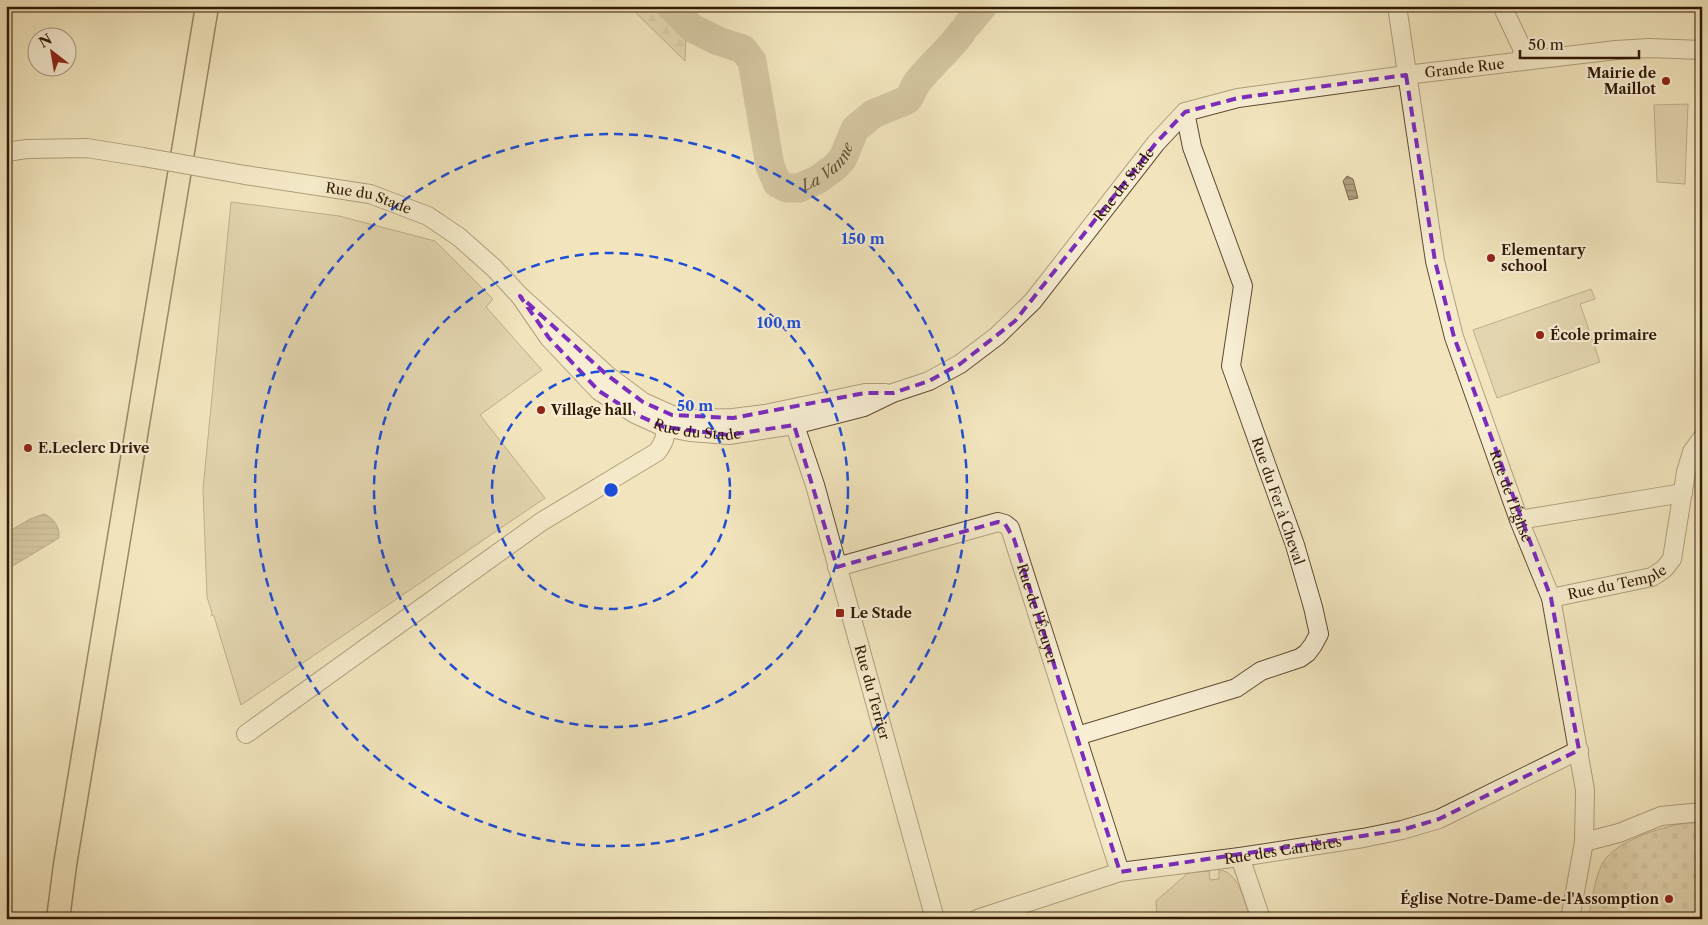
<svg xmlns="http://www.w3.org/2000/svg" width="1708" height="925" font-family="'Libre Caslon Text',serif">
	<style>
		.green { fill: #d1c29e; stroke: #806d52 }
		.forest { fill: url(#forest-firs); stroke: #806d52 }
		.cemetery { fill: url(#cemetery-stones); stroke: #806d52 }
		.water { fill: url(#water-rules); stroke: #7d694e }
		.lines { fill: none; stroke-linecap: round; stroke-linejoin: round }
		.river { stroke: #b09f7e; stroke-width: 29 }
		.minor-casing { stroke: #604b33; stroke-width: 20 }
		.major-casing { stroke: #301805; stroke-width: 25 }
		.minor { stroke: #f7eed4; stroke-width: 18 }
		.major { stroke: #f2e5bd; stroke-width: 22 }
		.minor-bridge-casing { stroke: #604b33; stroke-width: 20; stroke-linecap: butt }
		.minor-bridge { stroke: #f7eed4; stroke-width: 18 }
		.marked { fill: none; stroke: #7b2cbf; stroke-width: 4; stroke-dasharray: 10 6; stroke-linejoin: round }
		.ring { fill: none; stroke: #1d4ed8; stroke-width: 2.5; stroke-dasharray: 9 6 }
		.poi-dot { fill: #8f2418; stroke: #f7eed4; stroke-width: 2 }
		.labels { text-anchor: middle; stroke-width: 4.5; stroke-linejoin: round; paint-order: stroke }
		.street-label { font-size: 14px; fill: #301805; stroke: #f7eed4 }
		.poi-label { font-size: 14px; font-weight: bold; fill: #301805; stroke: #f7eed4; text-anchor: start }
		.water-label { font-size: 15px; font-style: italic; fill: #634e35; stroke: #f7eed4 }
		.centre { fill: #1d4ed8; stroke: #f7eed4; stroke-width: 2.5 }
		.ring-label { font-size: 15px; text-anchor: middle; font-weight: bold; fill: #1d4ed8; stroke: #f7eed4; stroke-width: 4.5; stroke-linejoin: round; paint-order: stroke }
	</style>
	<defs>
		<pattern id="forest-firs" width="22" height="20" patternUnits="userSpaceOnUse" patternTransform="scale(1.25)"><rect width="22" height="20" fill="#d1c29e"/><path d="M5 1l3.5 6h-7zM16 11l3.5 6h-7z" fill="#b4a687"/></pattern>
		<pattern id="cemetery-stones" width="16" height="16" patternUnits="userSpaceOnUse" patternTransform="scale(1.25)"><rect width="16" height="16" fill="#d1c29e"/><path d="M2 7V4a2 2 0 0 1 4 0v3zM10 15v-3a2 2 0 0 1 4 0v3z" fill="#b4a687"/></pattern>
		<pattern id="water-rules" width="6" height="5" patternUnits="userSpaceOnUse" patternTransform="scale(1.25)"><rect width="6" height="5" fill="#b09f7e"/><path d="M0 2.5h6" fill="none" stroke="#908165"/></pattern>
	</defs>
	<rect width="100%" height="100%" fill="#f2e5bd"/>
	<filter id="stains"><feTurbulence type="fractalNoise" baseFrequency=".004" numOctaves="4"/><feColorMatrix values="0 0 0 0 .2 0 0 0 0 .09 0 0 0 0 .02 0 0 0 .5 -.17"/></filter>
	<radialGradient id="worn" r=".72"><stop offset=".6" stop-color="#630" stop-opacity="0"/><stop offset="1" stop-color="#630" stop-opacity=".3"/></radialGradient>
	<g class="green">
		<polygon points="1688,104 1685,184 1657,182 1654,105"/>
		<polygon points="231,202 339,216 435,241 493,299 486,307 542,370 480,415 545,498 241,705 214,616 211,615 212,613 207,597 203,489"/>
		<polygon points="1591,289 1595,299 1580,304 1600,362 1497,398 1473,330"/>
		<path d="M1219 870C1239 871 1245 904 1250 919H1157L1156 901 1188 873 1209 871 1210 880 1219 879Z"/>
	</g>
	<polygon class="forest" points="629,6 687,6 685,61"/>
	<path class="cemetery" d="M1685 823H1702V919H1588C1592 901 1594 882 1601 866 1612 841 1660 828 1685 823Z"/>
	<g class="water">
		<polygon points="1347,176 1353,179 1358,198 1349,200 1343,181"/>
		<path d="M44 514C54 518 60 527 59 538L11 567H6V533L30 519Z"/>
	</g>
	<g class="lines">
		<g class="river">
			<path id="s1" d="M670 6 692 28 718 41 743 49 752 61 770 166 777 183 787 188H799L817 180 835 167 843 158 855 129 873 114 907 100C913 94 913 86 919 80 933 63 949 50 962 32"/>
			<polyline points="968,24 983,6"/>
		</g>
		<g class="minor-casing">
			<g id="minor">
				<path id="s2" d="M1397 6 1435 261 1454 337 1519 520 1551 598 1585 790 1584 842 1570 919"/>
				<polyline points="1502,6 1522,48 1523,61"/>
				<polyline points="6,152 27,149 87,148 143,157"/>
				<path id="s3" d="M245 175 370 194 428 216 459 237 494 268 520 296 607 375 643 402 672 415 692 419 733 418 765 414 865 393H886"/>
				<path id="s4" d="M520 296 549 338 599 391 635 414 664 427 690 432 729 435 794 425 864 407 893 393 929 381 960 364 997 336 1033 301 1156 143 1185 112 1238 98 1406 75 1616 50 1649 48 1702 50"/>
				<path id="s5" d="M791 414 815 485 935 919"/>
				<polyline points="1519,520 1683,493"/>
				<path id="s6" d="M837 567 998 522 1005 524 1010 528 1120 872"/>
				<path id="s7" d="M1551 598 1652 577 1664 569 1672 559 1686 472 1692 452 1702 438"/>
				<path d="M246 734 541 522 657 452C663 443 667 438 664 427"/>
				<polyline points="1077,736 1236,688 1261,671 1300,658 1307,653 1313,645 1319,634 1313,607 1295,545 1231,366 1243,286 1192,147 1185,112"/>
				<polyline points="1584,842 1619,833 1661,816 1702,812"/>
				<polyline points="1240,857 1261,919"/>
				<path id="s8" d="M977 919 1120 872 1240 857 1363 838 1402 830 1439 819 1579 750"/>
			</g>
		</g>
		<g class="major-casing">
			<polyline id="major" points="58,919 65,865 207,6"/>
		</g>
		<use href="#minor" class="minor"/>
		<use href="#major" class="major"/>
		<g class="minor-bridge-casing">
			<polyline id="minor-bridge" points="143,157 245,175"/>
		</g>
		<use href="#minor-bridge" class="minor-bridge"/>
	</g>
	<path d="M0 0H1708V925H0ZM1406 75 1435 261 1454 337 1551 598 1579 750 1439 819 1402 830 1120 872 1014 539 1005 524 998 522 837 567 794 425 729 435 664 427 635 414 599 391 549 338 520 296 607 375 643 402 672 415 733 418 865 393H893L929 381 960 364 1015 321 1156 143 1185 112 1238 98Z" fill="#f2e5bd" fill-opacity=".55" fill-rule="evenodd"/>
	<path class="marked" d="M1406 75 1435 261 1454 337 1551 598 1579 750 1439 819 1402 830 1120 872 1014 539 1005 524 998 522 837 567 794 425 729 435 664 427 635 414 599 391 549 338 520 296 607 375 643 402 672 415 733 418 865 393H893L929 381 960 364 1015 321 1156 143 1185 112 1238 98Z"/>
	<g class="ring">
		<circle cx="611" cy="490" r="119"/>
		<circle cx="611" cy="490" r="237"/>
		<circle cx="611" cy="490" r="356"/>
	</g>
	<g class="poi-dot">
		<circle cx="1666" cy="81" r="5"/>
		<circle cx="1491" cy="258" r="5"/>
		<circle cx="1540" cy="335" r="5"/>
		<circle cx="541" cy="410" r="5"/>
		<circle cx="28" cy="448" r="5"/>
		<rect x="835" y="608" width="10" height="10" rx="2.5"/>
		<circle cx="1669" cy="899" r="5"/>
	</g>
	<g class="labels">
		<g class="street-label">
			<text dy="5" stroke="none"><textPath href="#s4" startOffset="1130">Grande Rue</textPath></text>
			<text dy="5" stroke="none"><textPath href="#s4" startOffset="752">Rue du Stade</textPath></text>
			<text dy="5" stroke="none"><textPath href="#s3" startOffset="126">Rue du Stade</textPath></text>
			<text dy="5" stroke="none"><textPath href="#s4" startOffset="232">Rue du Stade</textPath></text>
			<text dy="5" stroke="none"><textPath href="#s2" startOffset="505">Rue de l'Église</textPath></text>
			<text transform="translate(1278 501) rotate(71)" y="5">Rue du Fer à Cheval</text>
			<text dy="5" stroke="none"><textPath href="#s7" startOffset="68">Rue du Temple</textPath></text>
			<text dy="5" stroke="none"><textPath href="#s6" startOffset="271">Rue de l’Écuyer</textPath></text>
			<text dy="5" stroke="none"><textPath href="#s5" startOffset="290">Rue du Terrier</textPath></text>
			<text dy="5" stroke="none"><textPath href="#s8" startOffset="315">Rue des Carrières</textPath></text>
		</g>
		<g class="poi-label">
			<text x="1656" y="78" text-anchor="end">Mairie de<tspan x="1656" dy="16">Maillot</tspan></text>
			<text x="1501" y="255">Elementary<tspan x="1501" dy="16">school</tspan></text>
			<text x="1550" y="340">École primaire</text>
			<text x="551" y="415">Village hall</text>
			<text x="38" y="453">E.Leclerc Drive</text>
			<text x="850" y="618">Le Stade</text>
			<text x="1659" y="904" text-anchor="end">Église Notre-Dame-de-l'Assomption</text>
		</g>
		<g class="water-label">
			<text dy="5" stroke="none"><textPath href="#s1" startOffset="286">La Vanne</textPath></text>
		</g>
	</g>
	<circle cx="611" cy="490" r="8" class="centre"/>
	<g class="ring-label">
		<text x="863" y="244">150 m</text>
		<text x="779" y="328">100 m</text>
		<text x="695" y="411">50 m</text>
	</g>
	<rect width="1708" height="925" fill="none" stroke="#f2e5bd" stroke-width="25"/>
	<rect x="8" y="8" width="1693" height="910" fill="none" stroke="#301805" stroke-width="2.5"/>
	<rect x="12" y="12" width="1683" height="900" fill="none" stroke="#301805"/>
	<g transform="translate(52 52) rotate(329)"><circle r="24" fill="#f7eed4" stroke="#a79881"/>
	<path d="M0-4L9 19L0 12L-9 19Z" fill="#8f2418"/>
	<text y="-8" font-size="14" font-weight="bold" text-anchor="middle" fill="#301805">N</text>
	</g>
	<path d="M1520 50v8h119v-8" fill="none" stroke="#301805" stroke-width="2.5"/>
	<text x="1528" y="50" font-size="15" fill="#301805" stroke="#f7eed4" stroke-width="4" paint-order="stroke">50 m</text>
	<rect width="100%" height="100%" filter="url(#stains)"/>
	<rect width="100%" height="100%" fill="url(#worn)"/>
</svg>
